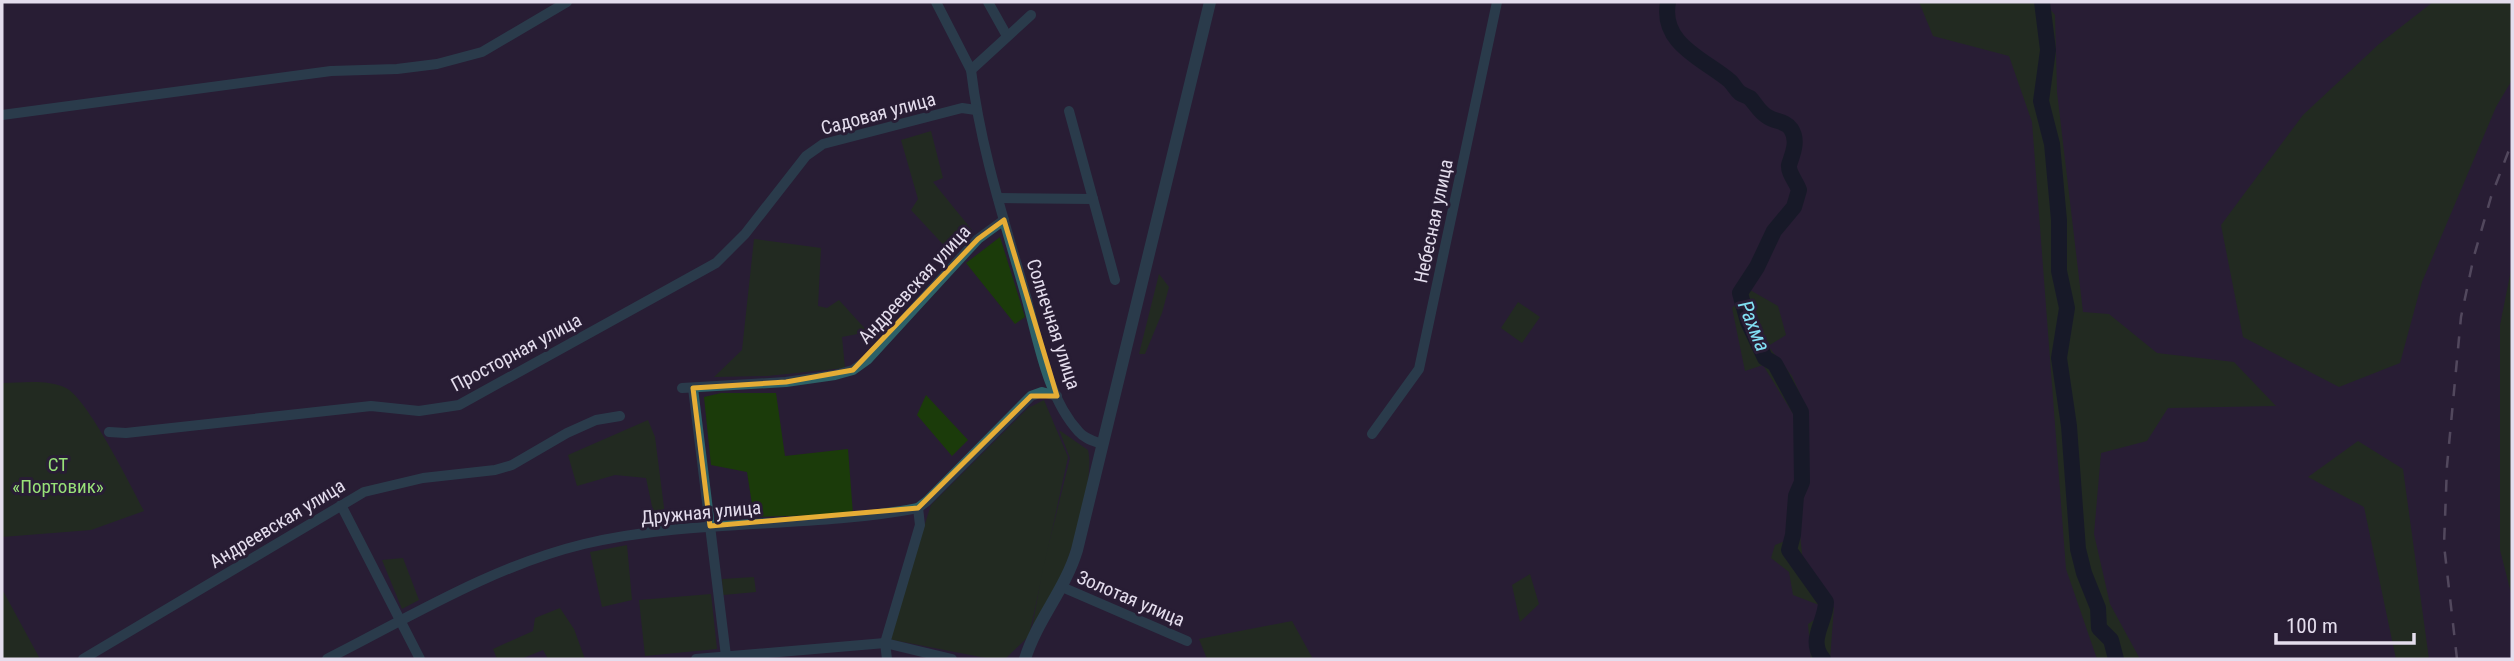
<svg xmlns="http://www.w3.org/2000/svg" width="2514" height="661" font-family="'Roboto Condensed',sans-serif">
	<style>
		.green { fill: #1b3b0a }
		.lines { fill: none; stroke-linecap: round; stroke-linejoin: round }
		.river { stroke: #041619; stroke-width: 16 }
		.minor { stroke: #2d6167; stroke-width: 10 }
		.tertiary { stroke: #2d6167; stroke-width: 12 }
		.rail { stroke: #857c8f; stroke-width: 2.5; stroke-dasharray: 12 12; stroke-linecap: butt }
		.marked { fill: none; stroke: #e5ad36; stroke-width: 5; stroke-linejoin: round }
		.labels { text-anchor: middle; stroke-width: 6; stroke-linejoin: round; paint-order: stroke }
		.street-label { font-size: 19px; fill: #e4dded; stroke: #281d34 }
		.park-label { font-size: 19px; fill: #98e178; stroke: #281d34 }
		.water-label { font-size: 21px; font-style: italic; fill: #82e0f4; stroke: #281d34 }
	</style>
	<rect width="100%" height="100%" fill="#281d34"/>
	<g class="green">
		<polygon points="1919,2 2044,2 2055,15 2057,92 2083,312 2109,314 2157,353 2234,362 2276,406 2168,408 2147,441 2101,453 2094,534 2110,604 2140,659 2097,659 2066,569 2032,122 2009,56 1933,36"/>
		<polygon points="2433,2 2512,2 2512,80 2496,107 2422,282 2400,363 2339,387 2243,337 2221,225 2303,115 2379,44"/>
		<polygon points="931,131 943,178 933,182 972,230 951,253 911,210 918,199 901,140"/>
		<polygon points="1000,237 1025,317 1015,324 966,263"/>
		<polygon points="754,239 821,248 818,306 827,308 839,300 868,332 842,337 845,368 767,376 714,377 742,350"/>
		<polygon points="2512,265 2512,597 2500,550 2500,325"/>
		<polygon points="1159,274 1169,287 1162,313 1145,354 1139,354"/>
		<polygon points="1750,290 1778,306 1786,335 1768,346 1792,376 1800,394 1795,417 1763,365 1745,371 1732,308"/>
		<polygon points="1518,302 1540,317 1522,343 1501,328"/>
		<path d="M2 383C22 383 47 379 66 388 87 398 131 486 144 511L91 530 2 537Z"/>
		<polygon points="721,393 776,393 785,456 848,449 853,514 754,517 747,472 711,465 704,397"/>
		<polygon points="926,395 968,440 952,456 917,415"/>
		<polygon points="1044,400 1068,457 1029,636 1005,659 991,659 888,639 931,505 1028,408"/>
		<polygon points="648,420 655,437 666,523 656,525 646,478 615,475 577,486 568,455"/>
		<path d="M1059 430 1088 450C1095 476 1073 550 1061 576 1053 594 1041 611 1032 628L1043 568 1070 458Z"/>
		<polygon points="2358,441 2403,469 2429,659 2396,659 2364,507 2308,477"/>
		<polygon points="1800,535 1803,562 1821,588 1819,605 1793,595 1789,572 1771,558 1775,545"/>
		<polygon points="627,545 632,600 602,607 590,552"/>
		<polygon points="403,558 419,600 402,609 382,560"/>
		<polygon points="1530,574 1539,604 1520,622 1512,585"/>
		<polygon points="754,577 756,592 723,595 722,579"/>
		<polygon points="2,589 40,659 2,659"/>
		<polygon points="711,594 717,649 645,656 639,600"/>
		<polygon points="1834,607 1830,659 1811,659 1808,624"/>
		<polygon points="560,608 574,629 585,659 548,659 543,650 521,659 497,659 493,649 533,631 535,618"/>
		<polygon points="1292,621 1313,659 1207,659 1199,639"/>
	</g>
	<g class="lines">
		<g class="river">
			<path d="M1668 2C1660 44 1704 59 1730 81 1734 85 1736 90 1740 93 1743 95 1747 96 1750 98 1756 104 1759 112 1768 117 1776 122 1786 121 1791 129 1799 141 1792 155 1789 165 1788 173 1797 183 1799 190L1794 207 1774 231 1757 267 1740 293 1748 322 1765 358 1775 364 1801 412 1802 482 1796 496 1793 535 1789 550 1826 602C1826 622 1807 640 1823 659"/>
			<polyline points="2042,2 2048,50 2041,101 2052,144 2059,220 2059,271 2067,308 2059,358 2069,426 2078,549 2084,573 2098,608 2099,628 2111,640 2116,659"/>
		</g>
		<g class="minor">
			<polyline points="936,2 971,70"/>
			<polyline points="988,2 1007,36"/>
			<path d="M1031 15 971 70C980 146 1004 220 1025 293 1038 338 1046 396 1079 432 1085 439 1094 441 1102 444"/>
			<polyline points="1069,111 1093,199"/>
			<polyline points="2,115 331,71 397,69 437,64 482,52 567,2"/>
			<polyline points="998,198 1093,199 1115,280"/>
			<polyline points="682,388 786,382 835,375 853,370 867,360 978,239 1004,220"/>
			<polyline points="693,388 726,656"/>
			<polyline points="109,432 126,433 371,406 419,411 459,405 716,263 745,234 806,156 823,144 962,108 976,110"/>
			<polyline points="1372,434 1419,369 1497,2"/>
			<polyline points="341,505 420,659"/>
			<polyline points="1062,587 1187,641"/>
			<polyline points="83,659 364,492 423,478 495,470 512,465 567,433 596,420 620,416"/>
			<path d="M327 659C410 617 493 566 584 544 694 518 808 529 918 508L927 501 1031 396 1042 392 1057 396"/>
			<polyline points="696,659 885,643 952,659"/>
			<polyline points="887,659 885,643 920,525 918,508"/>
		</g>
		<path class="tertiary" d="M1025 659C1037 620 1065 590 1077 550L1210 2"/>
		<polyline class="rail" points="2457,659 2444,545 2447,466 2461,317 2474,256 2491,197 2512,142"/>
	</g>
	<path d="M0 0H2514V661H0ZM1004 220 1057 396H1031L918 508 710 526 693 388 786 382 853 370 978 239Z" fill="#281d34" fill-opacity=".55" fill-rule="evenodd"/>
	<path class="marked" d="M1004 220 1057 396H1031L918 508 710 526 693 388 786 382 853 370 978 239Z"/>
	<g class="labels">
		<g class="street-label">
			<text transform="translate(878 113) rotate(-15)" y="7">Садовая улица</text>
			<text transform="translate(1433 221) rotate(-78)" y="7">Небесная улица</text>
			<text transform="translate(914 284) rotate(-47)" y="7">Андреевская улица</text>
			<text transform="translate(1054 324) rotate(72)" y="7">Солнечная улица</text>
			<text transform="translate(516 352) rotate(-28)" y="7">Просторная улица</text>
			<text transform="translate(701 512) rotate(-5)" y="7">Дружная улица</text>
			<text transform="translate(277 523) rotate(-31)" y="7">Андреевская улица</text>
			<text transform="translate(1131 598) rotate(23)" y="7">Золотая улица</text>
		</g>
		<g class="park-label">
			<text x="58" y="471">СТ<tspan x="58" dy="22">«Портовик»</tspan></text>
		</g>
		<g class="water-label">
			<text transform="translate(1754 326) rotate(68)" y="7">Рахма</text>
		</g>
	</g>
	<rect width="2514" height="661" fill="none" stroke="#e4dded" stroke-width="7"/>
	<path d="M2276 633v10h138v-10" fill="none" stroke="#e4dded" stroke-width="3.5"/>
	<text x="2286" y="633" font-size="21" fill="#e4dded" stroke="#281d34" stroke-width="5" paint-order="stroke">100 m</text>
</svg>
